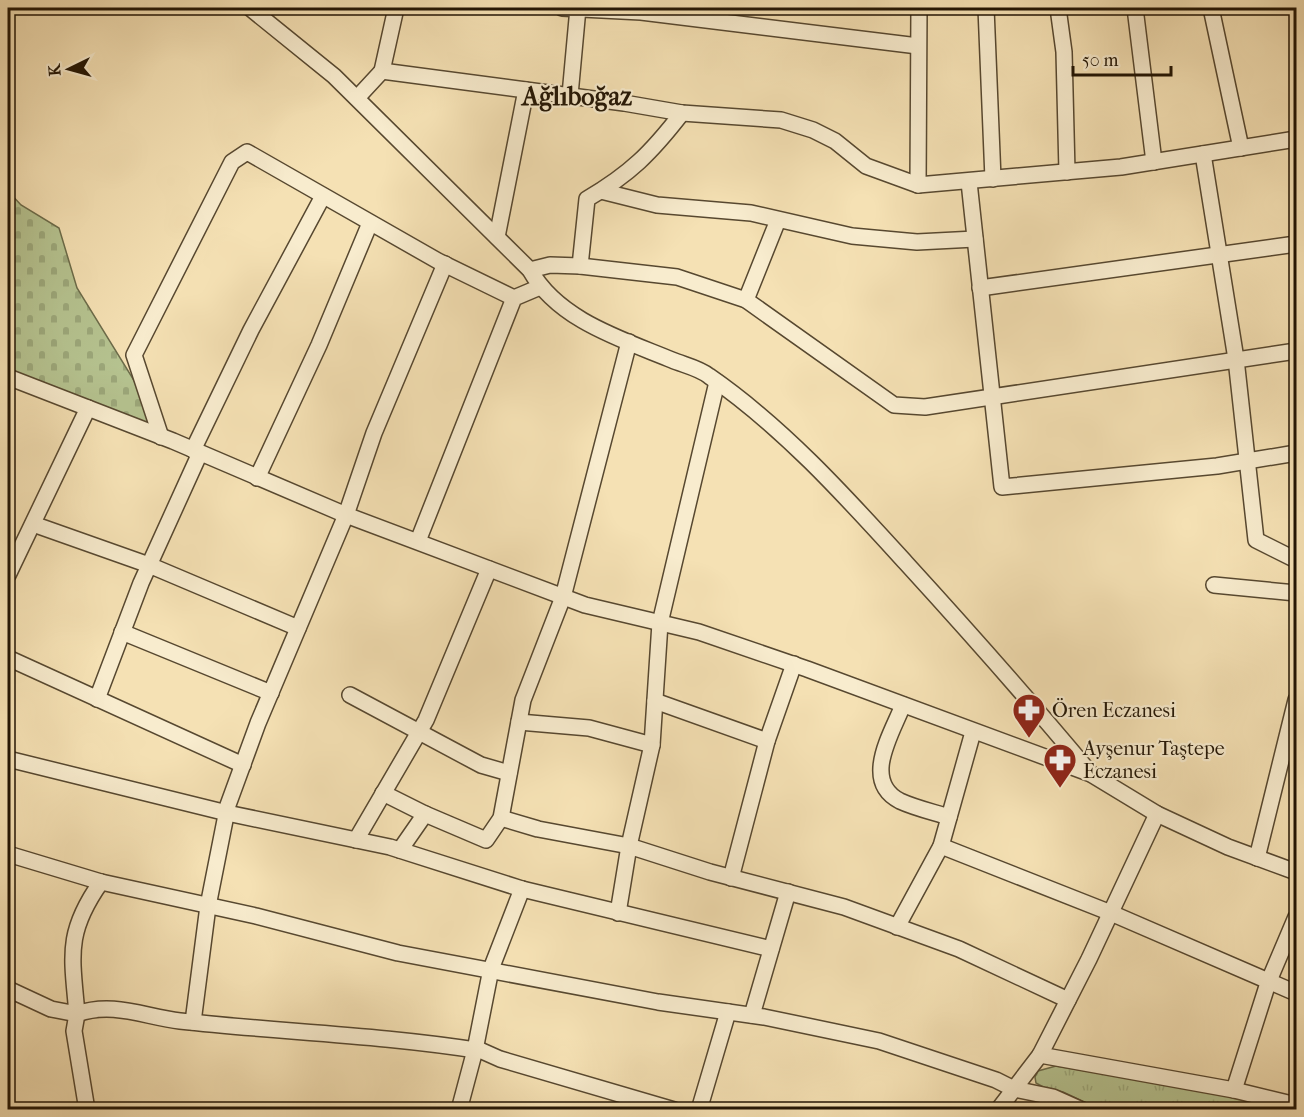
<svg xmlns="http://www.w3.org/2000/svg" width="1304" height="1117" font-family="'IM FELL French Canon',serif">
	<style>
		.grass { fill: url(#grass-tufts); stroke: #6c6c4a; stroke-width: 1.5 }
		.cemetery { fill: url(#cemetery-stones); stroke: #6c6c4a; stroke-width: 1.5 }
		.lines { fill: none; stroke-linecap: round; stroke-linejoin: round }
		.minor-casing { stroke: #574830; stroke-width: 18 }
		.minor { stroke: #f8ecce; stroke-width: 15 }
		.labels { text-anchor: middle; stroke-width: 4.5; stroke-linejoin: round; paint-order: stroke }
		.poi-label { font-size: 20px; fill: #221504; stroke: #f8ecce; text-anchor: start }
		.district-label { font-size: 26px; font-weight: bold; fill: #221504; stroke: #f8ecce }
	</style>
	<defs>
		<pattern id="grass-tufts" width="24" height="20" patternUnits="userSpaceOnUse" patternTransform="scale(1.5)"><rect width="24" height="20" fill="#b6c491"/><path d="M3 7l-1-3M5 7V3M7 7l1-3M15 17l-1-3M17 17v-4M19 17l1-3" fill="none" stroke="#9ca87b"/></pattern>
		<pattern id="cemetery-stones" width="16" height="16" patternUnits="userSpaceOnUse" patternTransform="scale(1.5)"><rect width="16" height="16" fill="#b6c491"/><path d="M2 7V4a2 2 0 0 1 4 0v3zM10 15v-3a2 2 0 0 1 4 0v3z" fill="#9ca87b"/></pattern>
	</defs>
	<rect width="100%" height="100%" fill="#f5e1b4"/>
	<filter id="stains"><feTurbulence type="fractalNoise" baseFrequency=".00333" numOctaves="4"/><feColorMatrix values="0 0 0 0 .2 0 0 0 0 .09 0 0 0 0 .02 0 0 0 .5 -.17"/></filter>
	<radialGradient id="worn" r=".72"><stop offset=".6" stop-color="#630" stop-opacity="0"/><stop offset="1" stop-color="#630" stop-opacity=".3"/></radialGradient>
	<polygon class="grass" points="1056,1066 1219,1093 1283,1109 1099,1109 1063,1092 1045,1088 1036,1083 1035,1077 1038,1071"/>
	<polygon class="cemetery" points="8,191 21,205 59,228 77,288 143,395 151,426 8,370"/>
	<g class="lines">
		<g class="minor-casing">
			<g id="minor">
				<path d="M250 8 334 76 530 270C558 320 621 339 672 360 684 365 699 368 709 376 783 427 846 497 906 563 969 632 1031 702 1091 774"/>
				<polyline points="562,8 641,12 918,46"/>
				<polyline points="986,8 993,179"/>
				<polyline points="1058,8 1064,52 1067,172"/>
				<polyline points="1135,8 1154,162"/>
				<polyline points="1211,8 1241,148"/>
				<polyline points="382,71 396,8"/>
				<polyline points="570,95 578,8"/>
				<polyline points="357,98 382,71 624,103 682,113 781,120 813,130 835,141 866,166 918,185 1121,167 1296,139"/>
				<polyline points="1203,154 1236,359 1256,540 1296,560"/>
				<polyline points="969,182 1002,487 1217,466 1296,453"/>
				<polyline points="918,185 919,8"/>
				<polyline points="601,191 657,205 751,213 852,236 917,242 975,239"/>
				<polyline points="497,237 526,90"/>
				<path d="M580 266 587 199C630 174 651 153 682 113"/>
				<polyline points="530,270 550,265 580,266 677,277 746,300 894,405 925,407 1296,351"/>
				<polyline points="980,288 1296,244"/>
				<polyline points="746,300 778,220"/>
				<polyline points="8,377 173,441 346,515 585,605 699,632 807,669 1091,774 1157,814 1228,847 1296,872"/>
				<polyline points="161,437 134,355 232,162 247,152 438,261 514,298"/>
				<polyline points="193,450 251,330 323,196"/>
				<polyline points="257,478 319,345 370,223"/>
				<polyline points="33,524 149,565 298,628"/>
				<polyline points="418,541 514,298 540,287"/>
				<polyline points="8,575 88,408"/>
				<polyline points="1214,585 1296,593"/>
				<polyline points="122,632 271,693"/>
				<polyline points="8,658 243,765"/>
				<polyline points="350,695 481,765 509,773"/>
				<polyline points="97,699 141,583 200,453"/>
				<polyline points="655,701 767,741"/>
				<path d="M903 705C892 733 861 781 900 801 915 808 933 812 949 817"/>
				<polyline points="519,722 589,728 652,745"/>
				<polyline points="8,759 227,813 390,847 522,889 771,949"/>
				<polyline points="383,793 425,814 486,840 501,818 523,700 563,597 629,342"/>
				<polyline points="501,818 538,829 629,846 710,872 844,907 959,949 1068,1000"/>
				<polyline points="356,840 426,720 489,569"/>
				<polyline points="941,846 1111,913 1296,993"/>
				<polyline points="400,850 425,814"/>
				<polyline points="8,854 101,882 256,916 398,953 658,1002 764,1017 879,1041 996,1080 1014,1089 1053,1097 1082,1110"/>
				<polyline points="1257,858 1296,700"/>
				<polyline points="731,878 767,741 794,664"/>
				<polyline points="618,913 629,846 652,745 660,623 717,382"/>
				<polyline points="897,927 941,846 973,732"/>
				<path d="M8 989 51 1009 77 1014C72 956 65 933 101 882"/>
				<polyline points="752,1015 788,892"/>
				<polyline points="193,1022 208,906 228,805 258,723 346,515 374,433 445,264"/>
				<polyline points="1040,1055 1234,1090 1296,1105"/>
				<polyline points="1234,1090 1268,983 1296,917"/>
				<path d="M87 1110 74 1031 77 1014C113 1001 145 1017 180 1021 281 1032 382 1035 482 1051L500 1059 674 1110"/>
				<polyline points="459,1110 475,1050 491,969 522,889"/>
				<polyline points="699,1110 728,1012"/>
				<polyline points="998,1110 1040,1055 1089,959 1157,814"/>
			</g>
		</g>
		<use href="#minor" class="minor"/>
	</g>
	<defs>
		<g id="pharmacy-pin" transform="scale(1.725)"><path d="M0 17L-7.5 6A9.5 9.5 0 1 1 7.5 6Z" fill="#8f2418" stroke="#f8ecce"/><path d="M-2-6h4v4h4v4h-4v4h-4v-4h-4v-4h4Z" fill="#fff"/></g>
	</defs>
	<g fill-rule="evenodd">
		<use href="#pharmacy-pin" x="1029" y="710"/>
		<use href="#pharmacy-pin" x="1060" y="760"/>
	</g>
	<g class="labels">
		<g class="poi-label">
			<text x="1052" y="717">Ören Eczanesi</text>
			<text x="1083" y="755">Ayşenur Taştepe<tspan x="1083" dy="23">Eczanesi</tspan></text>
		</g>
		<g class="district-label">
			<text x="577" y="105">Ağlıboğaz</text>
		</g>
	</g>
	<rect width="1304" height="1117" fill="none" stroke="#f5e1b4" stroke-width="30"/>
	<rect x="9" y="9" width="1286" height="1099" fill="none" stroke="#221504" stroke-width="3"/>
	<rect x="15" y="15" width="1274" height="1087" fill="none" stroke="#221504" stroke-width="1.5"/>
	<g transform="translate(69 69) rotate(265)" stroke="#f8ecce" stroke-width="4.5" paint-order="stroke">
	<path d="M0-4.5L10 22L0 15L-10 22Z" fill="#221504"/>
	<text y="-9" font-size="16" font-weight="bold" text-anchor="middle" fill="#221504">K</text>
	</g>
	<path d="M1073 66v9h98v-9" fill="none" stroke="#221504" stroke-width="3"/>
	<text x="1082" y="66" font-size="18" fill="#221504" stroke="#f8ecce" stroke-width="4.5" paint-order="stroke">50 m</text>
	<rect width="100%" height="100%" filter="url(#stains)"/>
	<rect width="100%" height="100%" fill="url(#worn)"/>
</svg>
